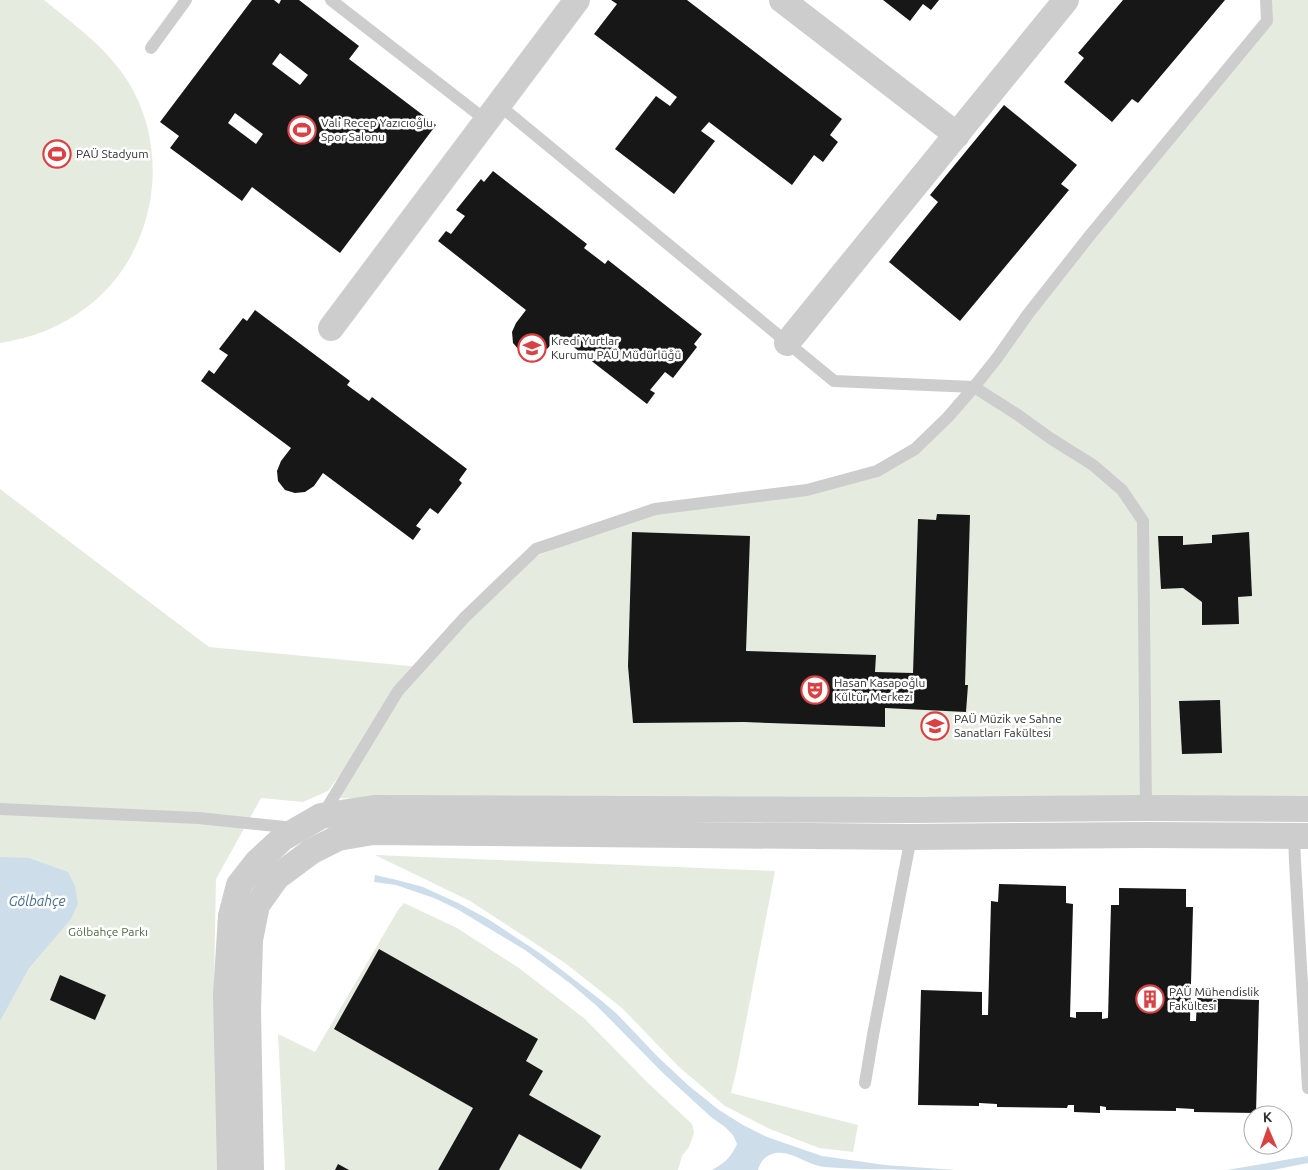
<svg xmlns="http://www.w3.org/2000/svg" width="1308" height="1170" font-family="Ubuntu,sans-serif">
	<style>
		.green { fill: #e5ecdf }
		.water { fill: #cdddea }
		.building { fill: #171717; fill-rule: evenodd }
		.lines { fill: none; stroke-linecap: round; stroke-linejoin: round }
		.lane { stroke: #cdcdcd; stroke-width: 12 }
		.street { stroke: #cdcdcd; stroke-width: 26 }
		.labels { text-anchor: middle; stroke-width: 5; stroke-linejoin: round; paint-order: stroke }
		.poi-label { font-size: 12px; fill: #303030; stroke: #fff; text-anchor: start }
		.park-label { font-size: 12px; fill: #516940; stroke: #fff }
		.water-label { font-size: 14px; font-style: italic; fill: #446c8d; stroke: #fff }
	</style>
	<rect width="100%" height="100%" fill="#fff"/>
	<g class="green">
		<path d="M0 0H44C77 27 114 53 134 92 171 164 152 258 87 307 61 327 32 338 0 343Z"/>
		<polygon points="1266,0 1308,0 1308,810 914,810 329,798 406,686 328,791 303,802 261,798 216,879 214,986 219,1170 0,1170 0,489 209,647 420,667 524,561 655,509 807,490 877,471 915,449 1267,21"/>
		<polygon points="375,855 775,871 737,1068 731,1093 858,1125 853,1152 819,1148 770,1129 725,1106 679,1067 622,1008 565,963 470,901"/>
		<polygon points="404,903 457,928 519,968 585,1019 649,1084 692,1124 694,1133 689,1147 682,1156 678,1170 285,1170 278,1034 315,1052 398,910"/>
	</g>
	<g class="water">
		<polygon points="0,857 29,858 68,872 75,886 78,904 71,919 29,968 0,1021"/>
		<path d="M375 875 397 880 423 887 458 903 488 919 541 954 602 1001 617 1014 658 1057 689 1086 719 1110 743 1125 767 1137 822 1156 885 1165 955 1170C911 1170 867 1170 824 1167 807 1165 793 1151 776 1153 766 1155 761 1160 758 1170H712C724 1163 731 1158 737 1144L733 1135 725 1127 711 1117 663 1073 598 1007 571 984 525 950 457 909 434 898 396 885 374 882Z"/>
		<polygon points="1308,1156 1308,1163 1273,1170 1227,1170"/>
	</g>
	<g class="building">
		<path d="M252 0H274L279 4 281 0H299L359 46 349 59 436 125 340 253 252 187 242 201 170 148 179 136 160 122ZM280 53 308 75 300 85 272 64ZM235 113 263 134 256 144 228 123Z"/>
		<polygon points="611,0 687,0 842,119 830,135 838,142 823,162 814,155 792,185 709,122 701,131 715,141 674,194 615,149 656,96 670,106 677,97 594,34 617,4"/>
		<polygon points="883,0 939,0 931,10 923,4 910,21"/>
		<polygon points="1123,0 1225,0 1138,103 1132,99 1112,122 1064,82 1084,58 1078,53"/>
		<polygon points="1004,105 1077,165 1061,184 1069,190 960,321 889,262 938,202 930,195"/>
		<polygon points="493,171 587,244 584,248 605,264 608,260 702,334 694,344 697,347 673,378 665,372 650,390 655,393 647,404 558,335 548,348 540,354 529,355 520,351 513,343 512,332 516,323 526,310 438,241 446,231 451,234 465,216 456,210 481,179 484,182"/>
		<polygon points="255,310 350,381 347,385 369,401 372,397 467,469 459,480 462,483 438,514 430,508 416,526 421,529 413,540 323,473 314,486 305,492 295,493 285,490 278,481 277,471 281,461 291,448 201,381 209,370 214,374 228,355 219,349 243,318 247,321"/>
		<polygon points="937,514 970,515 965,685 968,685 966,712 885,708 885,727 744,722 633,723 628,666 632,532 750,536 746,651 876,655 875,672 913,673 918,519 936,520"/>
		<polygon points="1249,532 1252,596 1238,597 1239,624 1202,625 1202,602 1183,588 1161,589 1158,536 1183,536 1183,545 1212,543 1212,535"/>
		<polygon points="1220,700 1222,753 1182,754 1179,701"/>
		<polygon points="999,884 1066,886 1066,903 1073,904 1070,1017 1076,1018 1076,1012 1102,1012 1102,1019 1108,1018 1111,905 1119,905 1119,888 1186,889 1186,907 1193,907 1190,1021 1196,1021 1197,998 1259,1000 1256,1113 1194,1112 1194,1109 1176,1108 1176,1111 1106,1110 1106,1107 1100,1106 1100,1113 1074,1112 1074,1105 1068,1105 1067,1108 997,1107 997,1104 979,1103 979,1106 918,1105 921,990 982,992 982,1015 988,1015 991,901 998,902"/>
		<polygon points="379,949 538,1039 526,1061 543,1071 529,1095 601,1136 581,1169 519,1134 499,1170 438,1170 473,1108 334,1029"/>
		<polygon points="60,975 106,995 95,1020 50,1000"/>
		<polygon points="338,1164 349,1170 335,1170"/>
	</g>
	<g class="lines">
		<g class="lane">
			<polyline points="331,0 487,121"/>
			<polyline points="151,48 186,0"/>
			<polyline points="499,105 834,381 974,387 1018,415 1050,438 1093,465 1122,490 1143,521 1146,808"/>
			<polyline points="0,809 198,818 294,828"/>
			<polyline points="322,816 398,691 465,617 536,549 655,509 807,490 877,471 915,449 948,417 974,387 997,358 1028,314 1091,234 1267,21 1266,0"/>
			<polyline points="1294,835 1295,862 1308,1088"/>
			<polyline points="865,1083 873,1035 911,837"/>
		</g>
		<g class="street">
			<polyline points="782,0 957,135"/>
			<polyline points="331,328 577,0"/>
			<polyline points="787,343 1066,0"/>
			<polyline points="230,1170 226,995 231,916 239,885 257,862 283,838 321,816 374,808 914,810 1146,808 1308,809"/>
			<polyline points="251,1170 248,1009 250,940 257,905 277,877 312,851 338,838 373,832 911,837 1145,835 1308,836"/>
		</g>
	</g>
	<defs>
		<g id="stadium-ring" transform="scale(1.4375)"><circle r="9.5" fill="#fff" stroke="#d94143" stroke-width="1.5"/><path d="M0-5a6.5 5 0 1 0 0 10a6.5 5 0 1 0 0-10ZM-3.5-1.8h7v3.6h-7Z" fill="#d94143"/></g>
		<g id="university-ring" transform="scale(1.4375)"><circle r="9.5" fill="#fff" stroke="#d94143" stroke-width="1.5"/><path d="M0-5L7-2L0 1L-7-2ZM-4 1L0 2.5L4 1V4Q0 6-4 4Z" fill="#d94143"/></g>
		<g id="theatre-ring" transform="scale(1.4375)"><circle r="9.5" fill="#fff" stroke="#d94143" stroke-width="1.5"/><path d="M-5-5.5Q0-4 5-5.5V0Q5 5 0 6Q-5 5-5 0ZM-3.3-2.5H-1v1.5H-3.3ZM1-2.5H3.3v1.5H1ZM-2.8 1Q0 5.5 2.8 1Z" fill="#d94143"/></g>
		<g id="building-ring" transform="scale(1.4375)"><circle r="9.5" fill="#fff" stroke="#d94143" stroke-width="1.5"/><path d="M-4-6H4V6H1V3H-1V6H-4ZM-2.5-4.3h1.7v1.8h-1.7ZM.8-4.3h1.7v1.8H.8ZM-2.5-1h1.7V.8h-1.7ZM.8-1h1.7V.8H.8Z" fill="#d94143"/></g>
	</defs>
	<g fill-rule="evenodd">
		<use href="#stadium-ring" x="302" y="130"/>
		<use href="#stadium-ring" x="57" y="154"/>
		<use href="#university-ring" x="532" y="348"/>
		<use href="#theatre-ring" x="815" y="690"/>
		<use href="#university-ring" x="935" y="726"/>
		<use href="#building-ring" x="1150" y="999"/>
	</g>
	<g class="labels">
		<g class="poi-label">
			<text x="321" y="127">Vali Recep Yazıcıoğlu<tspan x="321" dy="14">Spor Salonu</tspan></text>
			<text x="76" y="158">PAÜ Stadyum</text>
			<text x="551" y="345">Kredi Yurtlar<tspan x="551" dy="14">Kurumu PAÜ Müdürlüğü</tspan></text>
			<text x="834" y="687">Hasan Kasapoğlu<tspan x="834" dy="14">Kültür Merkezi</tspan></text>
			<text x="954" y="723">PAÜ Müzik ve Sahne<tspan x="954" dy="14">Sanatları Fakültesi</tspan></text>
			<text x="1169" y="996">PAÜ Mühendislik<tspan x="1169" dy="14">Fakültesi</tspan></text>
		</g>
		<g class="park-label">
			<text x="108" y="936">Gölbahçe Parkı</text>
		</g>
		<g class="water-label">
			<text x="37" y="906">Gölbahçe</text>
		</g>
	</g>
	<g transform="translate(1268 1130) rotate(358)"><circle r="24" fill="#ffffff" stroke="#acacac"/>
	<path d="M0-4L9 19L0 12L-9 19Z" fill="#d94143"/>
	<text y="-8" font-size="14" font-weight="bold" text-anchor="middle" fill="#303030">K</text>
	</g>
</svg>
